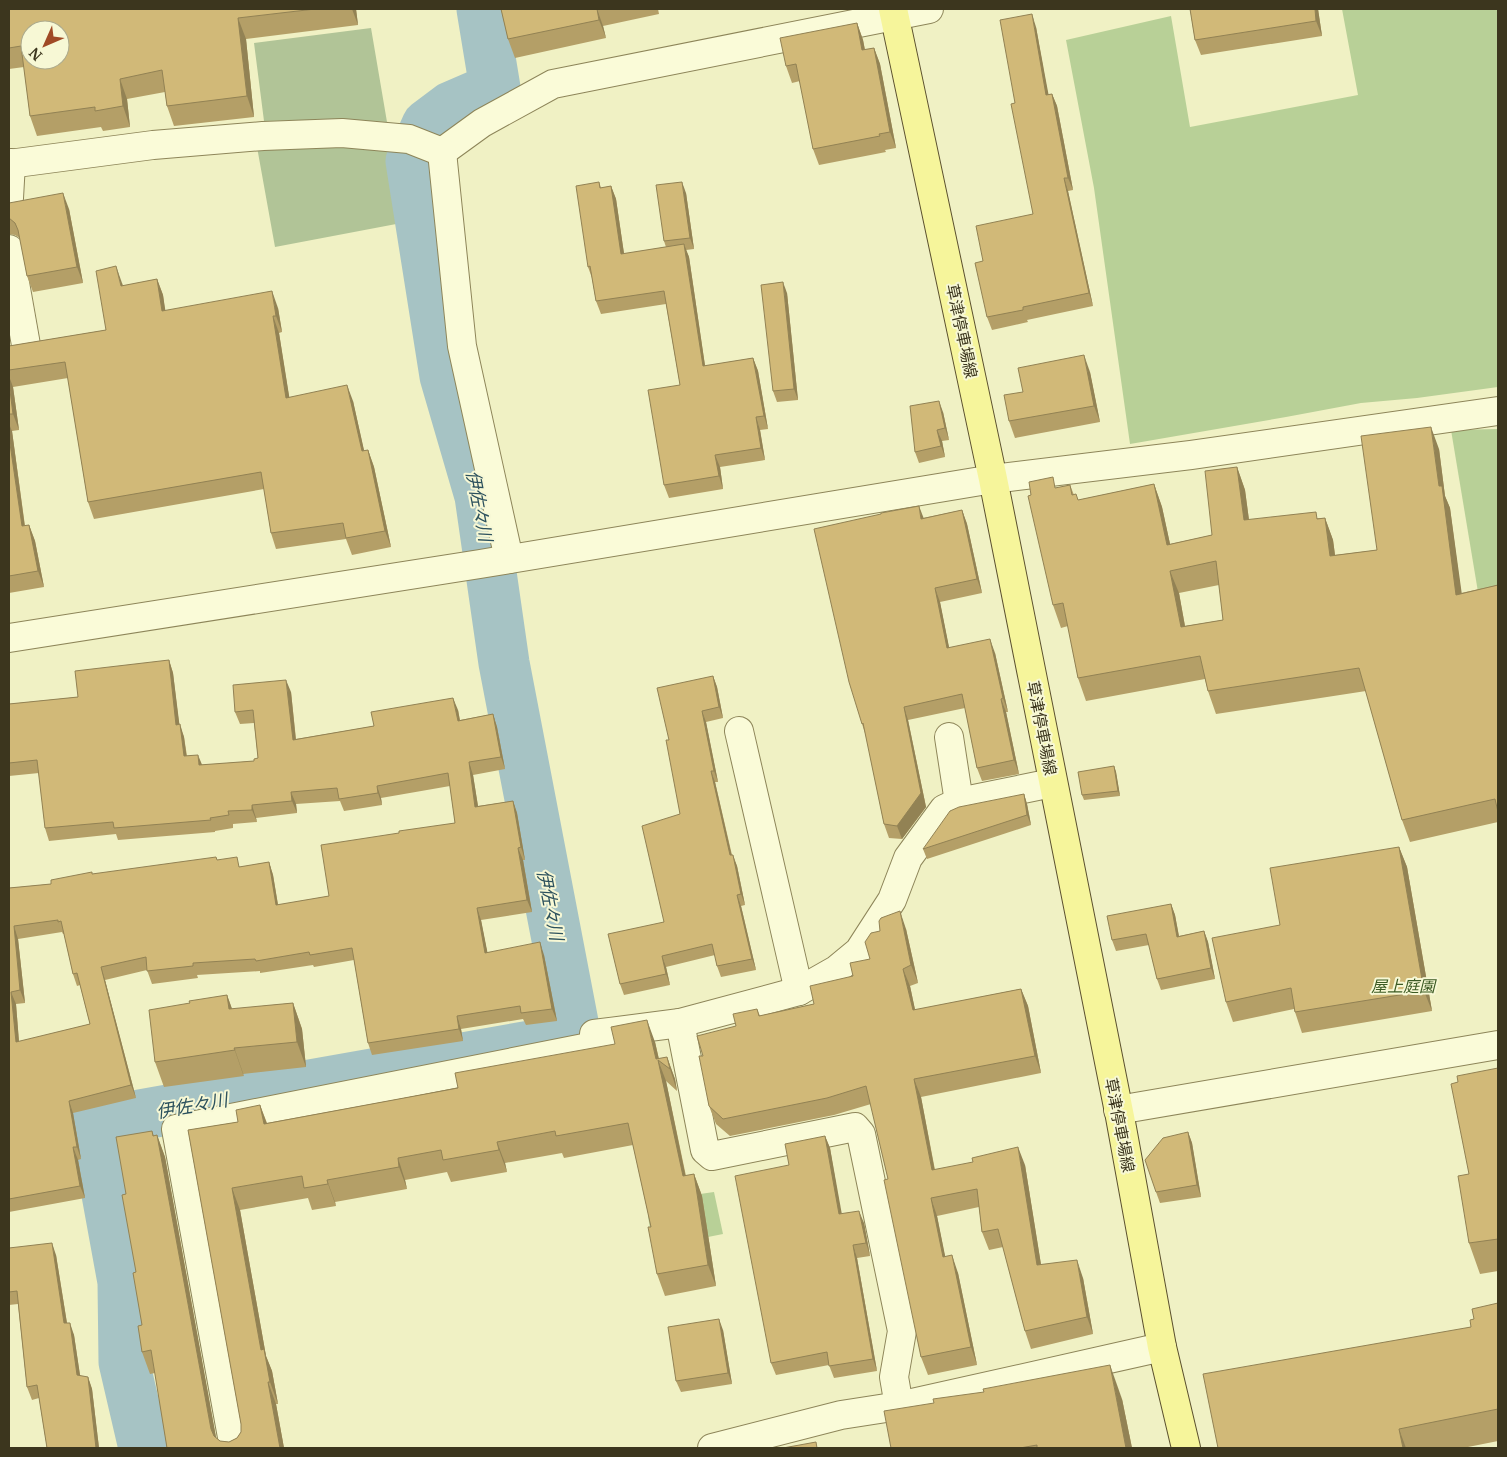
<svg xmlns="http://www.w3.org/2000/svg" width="1507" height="1457" font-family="Merriweather,'Noto Sans JP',serif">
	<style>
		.green { fill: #b8d097 }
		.cemetery { fill: #b1c497 }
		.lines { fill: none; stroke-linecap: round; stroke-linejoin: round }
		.river { stroke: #a6c3c4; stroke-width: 51 }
		.minor-casing { stroke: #8d8559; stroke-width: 30 }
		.major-casing { stroke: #5b502e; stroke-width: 30 }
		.minor { stroke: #fafbd8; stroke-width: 28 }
		.major { stroke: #f6f59b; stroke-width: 28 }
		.wall { fill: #b49f67; fill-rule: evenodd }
		.shaded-wall { fill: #928254 }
		.building { fill: #d1b978; stroke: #928254; fill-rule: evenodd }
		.labels { text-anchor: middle; stroke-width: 4; stroke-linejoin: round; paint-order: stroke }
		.street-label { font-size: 16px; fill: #3c361e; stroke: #f7f8d5 }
		.park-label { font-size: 16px; font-style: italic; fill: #3b5a23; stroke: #f7f8d5 }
		.water-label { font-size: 18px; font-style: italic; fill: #2c515d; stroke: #f7f8d5 }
	</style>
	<rect width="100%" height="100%" fill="#f0f1c4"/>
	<g class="green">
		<polygon points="1342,9 1498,9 1498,387 1417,398 1361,403 1286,417 1130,444 1094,188 1066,40 1171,16 1190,127 1358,95"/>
		<polygon points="1498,429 1498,593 1479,598 1451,430"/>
		<polygon points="714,1192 723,1234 653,1248 648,1216 702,1206 700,1194"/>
	</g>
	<g class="cemetery">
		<polygon points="371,28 387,122 332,120 264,121 254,43"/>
		<polygon points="361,146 403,151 403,172 412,221 275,247 257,147"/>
	</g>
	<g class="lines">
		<polyline class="river" points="144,1448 124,1362 123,1282 94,1123 576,1038 504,663 480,496 445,376 411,161 427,125 451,107 495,88 482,9"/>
		<g class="minor-casing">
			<g id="minor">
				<polyline points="442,152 482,123 553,84 929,9"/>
				<polyline points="442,152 462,346 509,559"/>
				<polyline points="9,164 153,145 263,136 342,133 409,139 442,152"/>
				<polyline points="9,198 11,163"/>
				<polyline points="9,249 26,345"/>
				<polyline points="9,638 480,564 993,479 1191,455 1498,411"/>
				<polyline points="739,731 799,991"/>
				<polyline points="949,737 959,802"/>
				<polyline points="680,1023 705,1150 712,1156 855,1127 861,1134 902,1331 894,1377 899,1406"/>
				<polyline points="1118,1110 1498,1045"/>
				<polyline points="234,1448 176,1129 599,1045 594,1034 680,1023 799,991 836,970 859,951 892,900 908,858 944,809 959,802 1052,783"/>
				<polyline points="712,1448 841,1415 899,1406 1162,1347"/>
			</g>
		</g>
		<g class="major-casing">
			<polyline id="major" points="893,9 993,479 1120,1117 1162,1347 1186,1448"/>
		</g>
		<use href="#minor" class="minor"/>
		<use href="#major" class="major"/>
	</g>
	<g class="wall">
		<polygon points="9,9 356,9 358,25 246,39 254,117 174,126 167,106 165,92 127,99 130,127 103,131 101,127 37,136 30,116 24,67 9,69"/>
		<polygon points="501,9 658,9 659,14 603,26 606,38 515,58 508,39"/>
		<polygon points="1190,9 1318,9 1322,36 1201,55 1195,40"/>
		<polygon points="857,23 863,40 865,50 874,48 880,64 896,148 885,150 886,152 819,165 813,149 800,81 792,83 786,66"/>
		<polygon points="1036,27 1048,95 1052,94 1057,106 1073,190 1068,191 1093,306 1027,320 1028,322 992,330 987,317 983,261 1033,214 1015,103"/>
		<polygon points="599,182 601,188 611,186 616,199 624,254 666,247 664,241 686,193 694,249 686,250 689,257 705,366 753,358 758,371 768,429 760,430 765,460 720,467 723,489 669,498 664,485 680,385 666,304 601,314 596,301 592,278 588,267"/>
		<polygon points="9,203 69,209 83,283 33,292 27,276 20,238 15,235 9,234"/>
		<polygon points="157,279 163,295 165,311 278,308 282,332 279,333 289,397 353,401 364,451 368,450 374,467 391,547 352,555 346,539 276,549 271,533 264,489 94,519 88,502 68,378 13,387 19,430 12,431 25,526 29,525 35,541 44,587 9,593 9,346 106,330 122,283 123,286"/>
		<polygon points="787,293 798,400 777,402 773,391"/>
		<polygon points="1090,372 1100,422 1015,438 1009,421 1023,392"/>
		<polygon points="943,412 949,440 942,441 945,457 919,463 915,452"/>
		<path d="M1439 449 1445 496 1450 508 1461 593 1498 585V822L1410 842 1402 820 1366 691 1216 714 1208 691 1205 679 1086 701 1078 678 1068 626 1061 628 1053 605 1057 488 1070 485 1074 495 1078 500 1154 484 1162 507 1170 544 1212 535 1237 467 1245 490 1249 520 1325 518 1333 540 1335 555 1377 550ZM1219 585 1223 620 1185 626 1179 593Z"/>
		<polygon points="962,510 967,524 982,593 940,602 949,648 995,653 1008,712 1006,712 1019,774 982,781 977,768 965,708 908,720 926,807 902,839 889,838 884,824 866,736 862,724 923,518"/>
		<path d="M169 660 173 673 179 724 184 737 187 756 202 765 254 761 258 758 254 723 240 724 235 712 291 692 296 739 374 726 458 710 460 720 493 714 497 727 505 769 473 775 478 806 513 801 517 813 525 860H523L532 912 481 920 487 952 544 955 557 1021 526 1025 523 1019 461 1029 463 1041 372 1055 368 1043 354 960 314 967 313 965 260 973V971L197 975 198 978 152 984 147 970 105 980 136 1098 73 1113 81 1159 78 1160 85 1198 9 1212V888L51 884 93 874 217 860 240 867 269 862 273 875 278 905 329 896 399 833 455 823 450 786 381 798 382 805 344 811 340 801 296 804 297 813 256 818 257 822 233 824V828L215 831V832L118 840 116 834 49 841 45 828 39 773 9 776V704L78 697ZM62 932 63 934H64L73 974 77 986 80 985 90 1024 19 1042 16 1004 25 1003 18 939Z"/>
		<polygon points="713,676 717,687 723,718 706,722 718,782 715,782 732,855 737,866 745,905 741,906 756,970 721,977 717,966 715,955 666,967 670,985 624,995 620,984 664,922 680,814 669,740"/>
		<polygon points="1114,766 1116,772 1120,796 1084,800 1082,795"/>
		<polygon points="1024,794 1027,804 1031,825 927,859 923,849"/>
		<polygon points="1399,847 1407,867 1432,1011 1302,1033 1294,1009 1233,1022 1226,1002 1280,925"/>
		<polygon points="1171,904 1175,915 1179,936 1204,931 1208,942 1215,979 1161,990 1157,979 1149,945 1116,951 1112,940"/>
		<polygon points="906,929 918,983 910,986 915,1010 1021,989 1028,1006 1041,1073 921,1097 935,1170 1025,1165 1041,1265 1083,1278 1093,1334 1031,1349 1025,1331 1003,1247 989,1250 982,1232 979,1207 937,1216 945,1257 958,1273 977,1365 928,1375 921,1357 888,1179 871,1104 834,1115 730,1136 716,1124 709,1106 703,1056 757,1009 760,1016 814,1004 853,976 870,959"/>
		<polygon points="227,995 232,1009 293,1003 302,1029 306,1067 243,1074 244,1076 164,1087 155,1062 190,1003"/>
		<polygon points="655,1042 659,1059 667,1057 675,1079 677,1091 666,1081 686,1176 694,1174 702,1196 716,1286 665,1296 657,1274 651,1227 633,1145 564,1158 562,1153 505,1163 507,1172 451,1182 447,1172 405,1180 407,1189 335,1202 336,1206 312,1210 308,1198 240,1210 266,1356 272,1371 278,1404 276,1404 284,1448 167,1448 155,1373 150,1374 142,1352 142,1325 136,1272 152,1131 154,1136 157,1135 165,1157 216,1438 220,1441 229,1442 237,1438 241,1432 241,1424 188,1130 238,1122 260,1105 267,1123 458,1088"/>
		<polygon points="1498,1068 1498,1271 1480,1274 1469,1243 1469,1174 1458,1082"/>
		<polygon points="1188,1132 1192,1143 1201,1197 1160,1203 1156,1192"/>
		<polygon points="825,1136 830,1148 841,1214 864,1223 870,1256 857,1258 877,1371 834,1378 829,1365 776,1375 771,1363 789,1165"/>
		<polygon points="9,1248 56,1255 67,1323 74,1335 80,1376 88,1377 92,1389 99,1448 47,1448 39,1398 32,1400 27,1387 18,1304 9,1305"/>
		<polygon points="1498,1303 1498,1441 1463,1448 1218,1448 1471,1327 1474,1319"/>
		<polygon points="723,1330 732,1384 681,1392 676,1381"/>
		<polygon points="1122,1399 1132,1448 891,1448"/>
	</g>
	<g class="shaded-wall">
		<polygon points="352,9 356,9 358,25"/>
		<polygon points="597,9 603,26 606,38 599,20"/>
		<polygon points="1315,9 1318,9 1322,36 1316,21"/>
		<polygon points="1032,14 1036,27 1051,108 1046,95"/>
		<polygon points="238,18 246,39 254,117 247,96"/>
		<polygon points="857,23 863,40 868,67 862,50"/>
		<polygon points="874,48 880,64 896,148 890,132"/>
		<polygon points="120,79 127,99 130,127 123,106"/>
		<polygon points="1052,94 1057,106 1073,190 1068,178"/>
		<polygon points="1064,178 1068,191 1093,306 1089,293"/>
		<polygon points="682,182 686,193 694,249 690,238"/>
		<polygon points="611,186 616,199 626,267 621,254"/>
		<polygon points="63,193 69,209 83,283 77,267"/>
		<polygon points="684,244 689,257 707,379 703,366"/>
		<polygon points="116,266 122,283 127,303 121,286"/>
		<polygon points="157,279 163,295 168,328 162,311"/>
		<polygon points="783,282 787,293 798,400 794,389"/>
		<polygon points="272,291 278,308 282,332 276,316"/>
		<polygon points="273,316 279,333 292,414 286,398"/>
		<polygon points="1084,355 1090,372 1100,422 1094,406"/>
		<polygon points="753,358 758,371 768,429 764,416"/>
		<polygon points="9,376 13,387 19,430 13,414 9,383"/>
		<polygon points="347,385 353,401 368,468 362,451"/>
		<polygon points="939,401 943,412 949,440 945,428"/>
		<polygon points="756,417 760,430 765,460 761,448"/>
		<polygon points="9,424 12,431 27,543 22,526 9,437"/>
		<polygon points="1431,427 1439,449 1445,496 1450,508 1465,617 1456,595 1439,486"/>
		<polygon points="937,430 942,441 945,457 941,446"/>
		<polygon points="368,450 374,467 391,547 385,531"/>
		<polygon points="715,455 720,467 723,489 719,476"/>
		<polygon points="1237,467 1245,490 1252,543 1244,520"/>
		<polygon points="1154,484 1162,507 1175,567 1167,545"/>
		<polygon points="919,506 924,519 921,519"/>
		<polygon points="962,510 967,524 982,593 977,579"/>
		<polygon points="1325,518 1333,540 1338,578 1330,556"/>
		<polygon points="29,525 35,541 44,587 38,571"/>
		<polygon points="1170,571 1179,593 1189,649 1181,627"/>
		<polygon points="935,588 940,602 952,662 947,648"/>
		<polygon points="990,639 995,653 1008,712 1003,698"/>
		<polygon points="169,660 173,673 181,737 176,725"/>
		<polygon points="713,676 717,687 723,718 719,707"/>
		<polygon points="286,680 291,692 297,752 293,740"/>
		<polygon points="453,698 458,710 462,733 458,721"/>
		<polygon points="1001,699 1006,712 1019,774 1014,760"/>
		<polygon points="904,707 908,720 926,807 902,839 897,826"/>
		<polygon points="702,711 706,722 718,782 714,771"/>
		<polygon points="493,714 497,727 505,769 501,757"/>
		<polygon points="180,724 184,737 188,768 184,756"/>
		<polygon points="198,755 203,767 199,765"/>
		<polygon points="469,762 473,775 480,819 475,807"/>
		<polygon points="1114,766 1116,772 1120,796 1118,791"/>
		<polygon points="711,771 715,782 734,866 730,855"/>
		<polygon points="377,786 381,798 382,805 378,793"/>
		<polygon points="291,792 296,804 297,813 292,801"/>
		<polygon points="1024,794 1027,804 1031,825 1027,815"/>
		<polygon points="513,801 517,813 525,860 521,847"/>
		<polygon points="252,805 256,818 257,822 252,810"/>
		<polygon points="1399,847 1407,867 1432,1011 1424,991"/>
		<polygon points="518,848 523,860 532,912 527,900"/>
		<polygon points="733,855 737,866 745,905 741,894"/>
		<polygon points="269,862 273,875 280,917 276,905"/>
		<polygon points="737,895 741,906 756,970 752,959"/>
		<polygon points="1171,904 1175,915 1181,948 1177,937"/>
		<polygon points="477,908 481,920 490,965 485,953"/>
		<polygon points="900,911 906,929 918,983 911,965"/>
		<polygon points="14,926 18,939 25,1003 20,990"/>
		<polygon points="1204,931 1208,942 1215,979 1211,968"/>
		<polygon points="540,942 544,955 557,1021 552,1009"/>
		<polygon points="662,956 666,967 670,985 666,974"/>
		<polygon points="101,967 105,980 136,1098 131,1085"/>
		<polygon points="903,969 910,986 919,1028 913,1010"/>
		<polygon points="1021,989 1028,1006 1041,1073 1035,1056"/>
		<polygon points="11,992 16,1004 20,1055 16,1042"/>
		<polygon points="227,995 236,1020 229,1009"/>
		<polygon points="293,1003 302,1029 306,1067 297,1042"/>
		<polygon points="457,1016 461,1029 463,1041 459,1029"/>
		<polygon points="647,1020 655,1042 659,1060 658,1060 666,1081 690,1198 683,1176"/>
		<polygon points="234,1048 243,1074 244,1076 235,1050"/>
		<polygon points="667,1057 675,1079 677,1091 670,1069"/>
		<polygon points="914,1079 921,1097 938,1188 932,1170"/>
		<polygon points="69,1101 73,1113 81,1159 77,1147"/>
		<polygon points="260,1105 268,1127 264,1124"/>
		<polygon points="1188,1132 1192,1143 1201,1197 1197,1185"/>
		<polygon points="157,1135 165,1157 218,1448 211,1429"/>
		<polygon points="825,1136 830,1148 844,1226 839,1214"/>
		<polygon points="497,1142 505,1163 507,1172 499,1150"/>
		<polygon points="73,1147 78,1160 85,1198 80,1186"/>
		<polygon points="1018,1147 1025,1165 1044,1283 1037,1265"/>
		<polygon points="398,1158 405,1180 407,1189 399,1167"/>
		<polygon points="694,1174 702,1196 716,1286 708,1265"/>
		<polygon points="327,1180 335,1202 336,1206 328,1184"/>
		<polygon points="232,1188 240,1210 266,1356 272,1371 278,1404 270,1382 261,1350"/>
		<polygon points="931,1198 937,1216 949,1275 943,1257"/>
		<polygon points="859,1211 864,1223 870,1256 866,1243"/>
		<polygon points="52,1243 56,1255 69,1336 64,1323"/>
		<polygon points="853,1245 857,1258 877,1371 873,1359"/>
		<polygon points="952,1255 958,1273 977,1365 971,1347"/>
		<polygon points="1077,1260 1083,1278 1093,1334 1087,1317"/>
		<polygon points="719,1319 723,1330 732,1384 728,1373"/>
		<polygon points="70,1323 74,1335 82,1388 77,1375"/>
		<polygon points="1110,1365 1122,1399 1132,1448 1126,1448"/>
		<polygon points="88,1377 92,1389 99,1448 96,1448"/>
		<polygon points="268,1382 276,1404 284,1448 280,1448"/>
		<polygon points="1399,1429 1406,1448 1403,1448"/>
	</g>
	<g class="building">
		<path d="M9 9H315L238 18 247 96 167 106 162 70 120 79 123 106 95 111V107L30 116 21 46 9 48ZM30 30H60V60H30Z"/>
		<polygon points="501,9 597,9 599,20 508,39"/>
		<polygon points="1190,9 1315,9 1316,21 1195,40"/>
		<polygon points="1032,14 1046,95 1052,94 1068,178 1064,178 1089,293 1023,307 1023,310 987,317 975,263 983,261 976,226 1033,214 1011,104 1015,103 1000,20"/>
		<polygon points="857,23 862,50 874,48 890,132 879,134 880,136 813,149 796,64 786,66 780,38"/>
		<polygon points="599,182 600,188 611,186 621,254 684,244 703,366 753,358 764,416 756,417 761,448 715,455 719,476 664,485 648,390 680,385 664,291 596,301 590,266 588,267 576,186"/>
		<polygon points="682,182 690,238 664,241 656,185"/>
		<polygon points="63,193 77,267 27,276 18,230 15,223 9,218 9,203"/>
		<polygon points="116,266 121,286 157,279 162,311 272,291 276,316 273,316 286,398 347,385 362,451 368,450 385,531 346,538 343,523 271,533 261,472 88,502 65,362 9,370 9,346 106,330 96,271"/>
		<polygon points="783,282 794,389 773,391 761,285"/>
		<polygon points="1084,355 1094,406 1009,421 1004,395 1023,392 1018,368"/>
		<polygon points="9,383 13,414 9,414"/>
		<polygon points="939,401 945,428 937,430 941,446 915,452 910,406"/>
		<path d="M1431 427 1439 486H1442L1456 595 1498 585V812L1495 799 1402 820 1359 668 1208 691 1200 656 1078 678 1063 603 1053 605 1028 496 1031 495 1029 482 1053 477 1055 488 1070 485 1072 495 1076 494 1078 500 1154 484 1167 545 1212 535 1205 471 1237 467 1244 520 1316 512 1317 519 1325 518 1330 556 1377 550 1361 436ZM1216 561 1223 620 1181 627 1170 571Z"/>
		<polygon points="9,437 22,526 29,525 38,571 9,576"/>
		<polygon points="919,506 921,519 962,510 977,579 935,588 947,648 990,639 1003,698 1001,699 1014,760 977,768 962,694 904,707 921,793 897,826 884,824 863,723 862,724 849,682 814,529 881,514 881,513"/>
		<path d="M169 660 176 725 180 724 184 756 198 755 199 765 254 761V759L258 758 253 710 235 712 233 685 286 680 293 740 374 726 371 712 453 698 458 721 493 714 501 757 469 762 475 807 513 801 521 847 518 848 527 900 477 908 485 953 540 942 552 1009 521 1013 520 1006 457 1016 459 1029 368 1043 352 948 310 955 309 952 256 961 255 959 193 963V966L147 971 146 957 101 967 131 1085 69 1101 77 1147H73L80 1186 9 1199V888L51 884V880L92 872V874L216 857 217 860 237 857 239 867 269 862 276 905 329 896 321 845 399 833V831L455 823 448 773 377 786 378 793 339 799 337 788 291 792 292 801 252 805V810L228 811 229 815 210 818 211 820 114 828 113 822 45 828 37 760 9 763V704L78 697 75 671ZM58 920V922L61 921 73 974 77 973 90 1024 16 1042 11 992 20 990 14 926Z"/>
		<polygon points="713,676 719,707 702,711 714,771 711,771 730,855 733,855 741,894 737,895 752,959 717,966 712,944 662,956 666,974 620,984 608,934 664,922 642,826 680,814 666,740 669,740 657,688"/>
		<polygon points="1114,766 1118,791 1082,795 1078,772"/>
		<polygon points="1024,794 1027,815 923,849 950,811 959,807"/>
		<polygon points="1399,847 1424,991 1295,1012 1291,988 1226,1002 1212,938 1280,925 1270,868"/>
		<polygon points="1171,904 1177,937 1204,931 1211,968 1157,979 1146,934 1112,940 1107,916"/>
		<polygon points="900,911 911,965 903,969 913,1010 1021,989 1035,1056 914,1079 932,1170 973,1162 972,1158 1018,1147 1037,1265 1077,1260 1087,1317 1025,1331 998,1229 982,1232 977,1189 931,1198 943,1257 952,1255 971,1347 921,1357 884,1180 888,1179 866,1086 827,1098 723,1119 709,1106 699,1056 703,1056 697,1036 736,1026 733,1014 757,1009 759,1016 814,1004 810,986 853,976 850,963 870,959 865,942 871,933 880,931 879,921 881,918"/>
		<polygon points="227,995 229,1009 293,1003 297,1042 234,1048 235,1050 155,1062 149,1010 190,1003 189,1001"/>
		<polygon points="647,1020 656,1059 667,1057 670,1069 658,1060 683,1176 694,1174 708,1265 657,1274 648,1227 651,1227 628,1123 556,1136 555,1131 497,1142 499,1150 443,1160 441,1150 398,1158 399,1167 327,1180 328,1184 304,1188 302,1176 232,1188 261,1350 264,1349 270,1382 268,1382 280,1448 167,1448 151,1350 142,1352 138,1326 142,1325 133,1273 136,1272 122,1195 126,1194 116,1137 152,1131 153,1136 157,1135 211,1429 214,1436 220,1441 229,1442 237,1438 241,1432 241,1424 188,1130 238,1122 236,1110 260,1105 264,1124 458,1088 455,1073 615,1044 611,1027"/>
		<polygon points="1498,1068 1498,1239 1469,1243 1458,1176 1469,1174 1451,1084 1458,1082 1457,1076"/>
		<polygon points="1188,1132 1197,1185 1156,1192 1145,1160 1163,1138"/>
		<polygon points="825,1136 839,1214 859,1211 866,1243 853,1245 873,1359 829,1366 827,1352 771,1363 735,1176 789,1165 785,1144"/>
		<polygon points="52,1243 64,1323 70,1323 77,1375 88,1377 96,1448 47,1448 37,1385 27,1387 17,1291 9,1292 9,1248"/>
		<polygon points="1498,1303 1498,1409 1399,1429 1403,1448 1218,1448 1203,1374 1471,1327 1470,1320 1474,1319 1472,1309"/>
		<polygon points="719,1319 728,1373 676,1381 668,1327"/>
		<polygon points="1110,1365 1126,1448 1037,1448 1037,1445 1020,1448 891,1448 884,1411 934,1403 933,1399 984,1392 983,1389"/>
		<polygon points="816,1442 817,1448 783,1448"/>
	</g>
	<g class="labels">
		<g class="street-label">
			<text transform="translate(962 331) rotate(78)" y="6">草津停車場線</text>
			<text transform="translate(1042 728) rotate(79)" y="6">草津停車場線</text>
			<text transform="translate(1120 1125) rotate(79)" y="6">草津停車場線</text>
		</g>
		<g class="park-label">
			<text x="1403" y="992">屋上庭園</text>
		</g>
		<g class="water-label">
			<text transform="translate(479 506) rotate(79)" y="6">伊佐々川</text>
			<text transform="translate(550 905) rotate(79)" y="6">伊佐々川</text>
			<text transform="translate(192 1106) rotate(-10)" y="6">伊佐々川</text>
		</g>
	</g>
	<rect width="1507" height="1457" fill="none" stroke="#3c361e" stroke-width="20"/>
	<g transform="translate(45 45) rotate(225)"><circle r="24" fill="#f7f8d5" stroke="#acaa8c"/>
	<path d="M0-4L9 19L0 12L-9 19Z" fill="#a04a25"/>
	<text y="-8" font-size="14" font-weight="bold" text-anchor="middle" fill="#3c361e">N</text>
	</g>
</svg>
